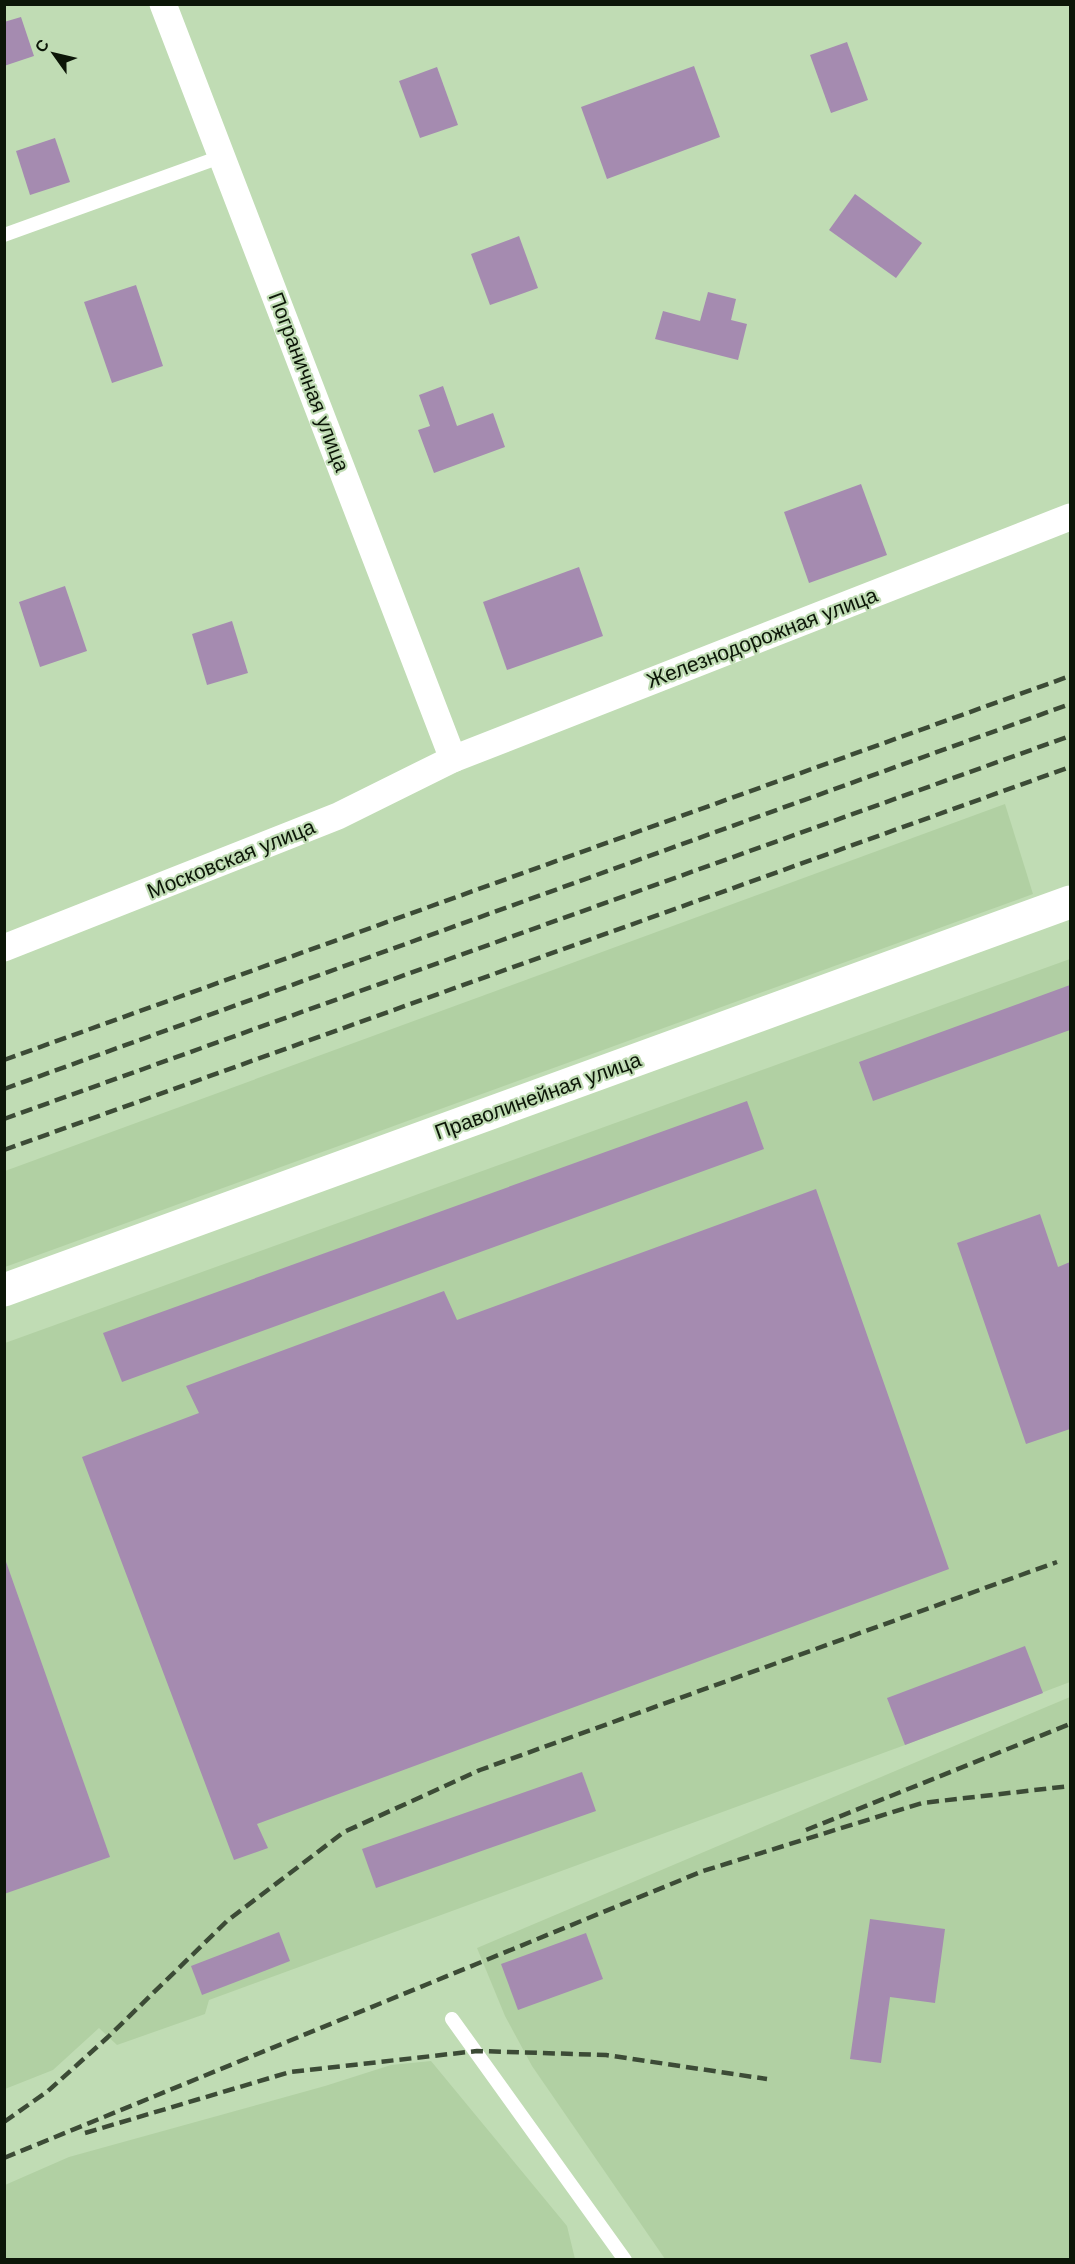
<svg xmlns="http://www.w3.org/2000/svg" width="1075" height="2264" font-family="Arial,sans-serif">
	<style>
		.built { fill: #b1d0a3 }
		.building { fill: #a58bb0 }
		.lines { fill: none; stroke-linecap: round; stroke-linejoin: round }
		.service { stroke: #fff; stroke-width: 14 }
		.minor { stroke: #fff; stroke-width: 27 }
		.secondary { stroke: #fff; stroke-width: 33 }
		.rail { stroke: #3c4b36; stroke-width: 4.5; stroke-dasharray: 12 6; stroke-linecap: butt }
		.labels { text-anchor: middle; stroke-width: 4.5; stroke-linejoin: round; paint-order: stroke }
		.street-label { font-size: 21px; fill: #0c1608; stroke: #c0dcb4 }
	</style>
	<rect width="100%" height="100%" fill="#c0dcb4"/>
	<g class="built">
		<polygon points="1005,804 1033,894 5,1267 5,1171"/>
		<polygon points="1070,959 1070,1682 905,1745 209,2000 205,2014 117,2045 99,2028 53,2070 5,2089 5,1343"/>
		<polygon points="1070,1697 1070,2259 665,2259 532,2066 505,2016 477,1948"/>
		<polygon points="431,2061 567,2226 575,2259 5,2259 5,2185 69,2157 325,2086 391,2065"/>
	</g>
	<g class="building">
		<polygon points="21,17 34,56 4,66 4,22"/>
		<polygon points="847,42 868,100 831,113 810,55"/>
		<polygon points="694,66 720,137 607,179 581,107"/>
		<polygon points="437,67 458,125 420,138 399,81"/>
		<polygon points="55,138 70,182 30,195 16,151"/>
		<polygon points="855,194 922,243 896,278 829,230"/>
		<polygon points="519,236 538,288 490,305 471,254"/>
		<polygon points="136,285 163,366 112,383 84,302"/>
		<polygon points="708,292 736,299 731,320 747,324 738,360 655,339 663,311 700,321"/>
		<polygon points="443,386 457,426 493,413 505,447 434,473 418,430 430,426 419,395"/>
		<polygon points="861,484 887,555 809,583 784,512"/>
		<polygon points="579,567 603,636 507,670 483,602"/>
		<polygon points="65,586 87,651 40,667 19,602"/>
		<polygon points="232,621 248,673 207,685 192,634"/>
		<polygon points="1070,985 1070,1030 873,1101 859,1062"/>
		<polygon points="747,1101 764,1149 122,1382 103,1333"/>
		<polygon points="816,1189 949,1569 257,1824 268,1848 234,1860 82,1457 199,1413 186,1386 444,1291 457,1320"/>
		<polygon points="1040,1214 1058,1267 1070,1262 1070,1429 1026,1444 957,1243"/>
		<polygon points="4,1556 110,1857 4,1894"/>
		<polygon points="1025,1646 1043,1693 905,1745 887,1698"/>
		<polygon points="582,1772 596,1811 376,1888 362,1849"/>
		<polygon points="870,1919 945,1929 935,2003 890,1997 881,2063 850,2059"/>
		<polygon points="279,1932 290,1961 202,1995 191,1966"/>
		<polygon points="586,1933 603,1979 518,2010 501,1964"/>
	</g>
	<g class="lines">
		<g class="service">
			<polyline points="4,235 223,156"/>
			<polyline points="452,2019 625,2260"/>
		</g>
		<g class="minor">
			<polyline points="163,4 453,759"/>
			<polyline points="4,948 338,816 453,759 1070,517"/>
		</g>
		<polyline class="secondary" points="4,1290 1070,902"/>
		<g class="rail">
			<polyline points="4,1060 1070,676"/>
			<polyline points="4,1089 1070,704"/>
			<polyline points="4,1119 1070,736"/>
			<polyline points="4,1150 1070,767"/>
			<polyline points="806,1830 1070,1724"/>
			<polyline points="4,2122 48,2091 108,2037 227,1921 344,1832 480,1770 1057,1562"/>
			<polyline points="85,2133 290,2072 477,2051 606,2055 767,2079"/>
			<polyline points="4,2158 703,1871 922,1803 1070,1786"/>
		</g>
	</g>
	<g class="labels">
		<g class="street-label">
			<text transform="translate(309 382) rotate(69)" y="7">Пограничная улица</text>
			<text transform="translate(762 638) rotate(-21)" y="7">Железнодорожная улица</text>
			<text transform="translate(231 859) rotate(-22)" y="7">Московская улица</text>
			<text transform="translate(538 1096) rotate(-20)" y="7">Праволинейная улица</text>
		</g>
	</g>
	<rect width="1075" height="2264" fill="none" stroke="#0c1608" stroke-width="12"/>
	<g transform="translate(54 54) rotate(304)" stroke="#c0dcb4" stroke-width="4.5" paint-order="stroke">
	<path d="M0-4.5L10 22L0 15L-10 22Z" fill="#0c1608"/>
	<text y="-9" font-size="16" font-weight="bold" text-anchor="middle" fill="#0c1608">С</text>
	</g>
</svg>
